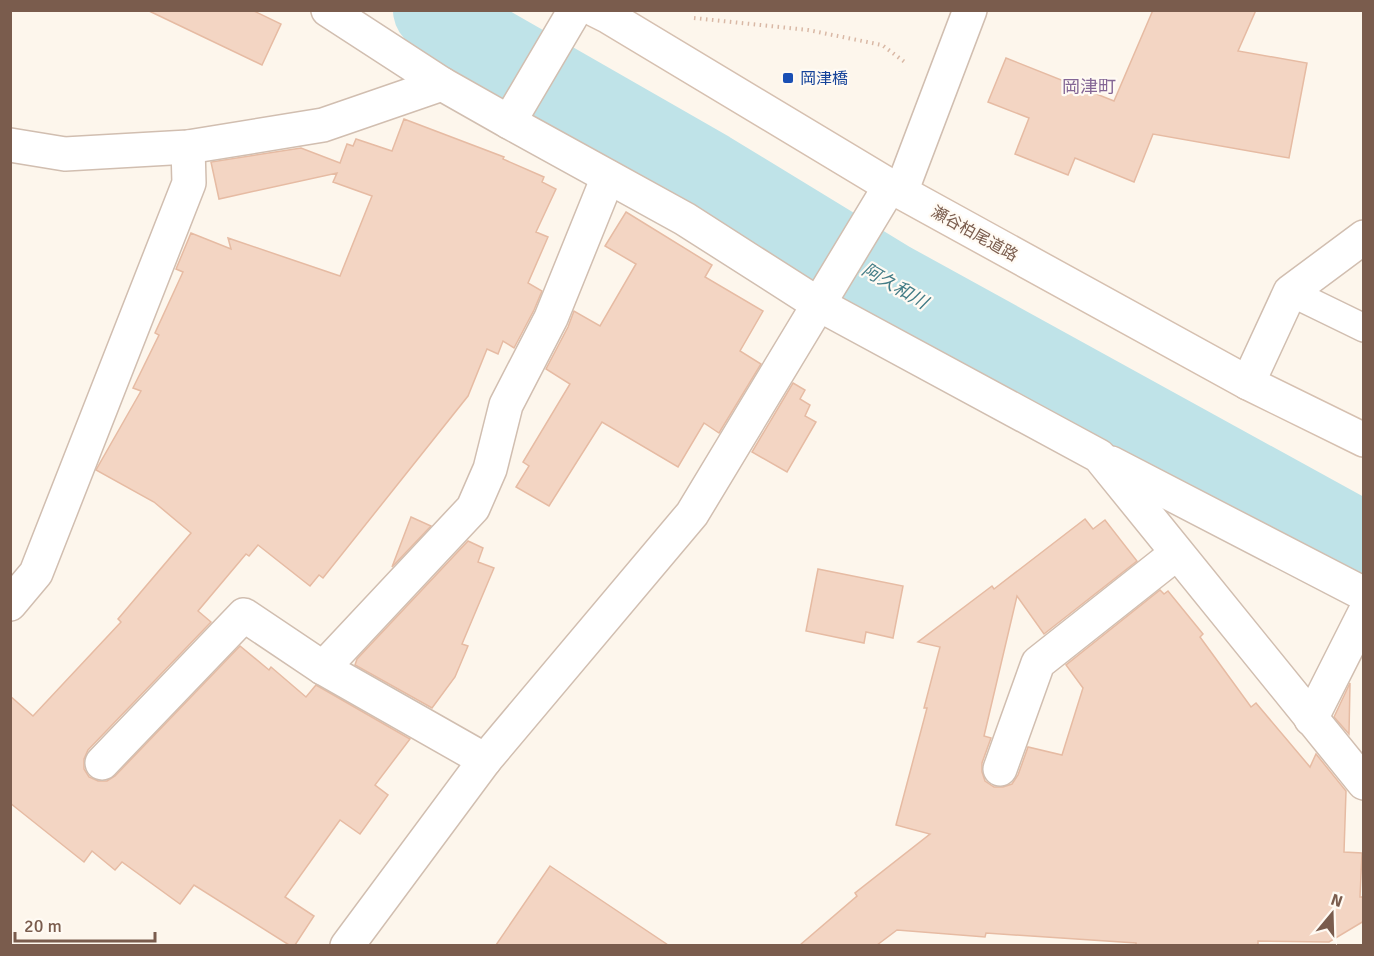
<svg xmlns="http://www.w3.org/2000/svg" width="1374" height="956" font-family="Signika,'Noto Sans JP',sans-serif">
	<style>
		.lines { fill: none; stroke-linecap: round; stroke-linejoin: round }
		.river { stroke: #bfe3e8; stroke-width: 84 }
		.building { fill: #f3d5c3; stroke: #e6bba3; stroke-width: 1.5 }
		.lane-casing { stroke: #d1beb0; stroke-width: 30 }
		.street-casing { stroke: #d1beb0; stroke-width: 36 }
		.secondary-casing { stroke: #d6c0b0; stroke-width: 36 }
		.path { stroke: #d9b8a5; stroke-width: 4; stroke-dasharray: 1.5 4.5; stroke-linecap: butt }
		.lane { stroke: #fff; stroke-width: 27 }
		.street { stroke: #fff; stroke-width: 33 }
		.secondary { stroke: #fff; stroke-width: 33 }
		.transit-dot { fill: #1a4fb4; stroke: #fffaf3; stroke-width: 2 }
		.labels { text-anchor: middle; stroke-width: 4.5; stroke-linejoin: round; paint-order: stroke }
		.transit-label { font-size: 16px; fill: #164399; stroke: #fffaf3; text-anchor: start }
		.street-label { font-size: 16px; fill: #7a5c4d; stroke: #fffaf3 }
		.neighbourhood-label { font-size: 18px; fill: #846695; stroke: #fffaf3 }
		.water-label { font-size: 18px; font-style: italic; fill: #437c86; stroke: #fffaf3 }
	</style>
	<rect width="100%" height="100%" fill="#fdf6ec"/>
	<g class="lines">
		<polyline class="river" points="435,10 483,44 708,173 890,284 1364,545"/>
	</g>
	<g class="building">
		<polygon points="147,10 252,10 281,24 262,65"/>
		<polygon points="1153,10 1256,10 1238,51 1307,63 1289,158 1153,134 1134,182 1075,158 1068,175 1015,154 1029,118 988,102 1006,58 1114,101"/>
		<polygon points="404,119 504,157 503,159 544,177 542,182 556,189 536,232 548,237 528,283 542,291 534,310 514,348 503,341 498,354 487,349 468,396 323,578 319,575 310,586 258,545 249,556 246,554 198,611 211,622 88,750 84,759 84,769 89,777 98,781 107,781 115,776 240,646 269,670 271,667 306,697 316,685 410,739 375,785 388,795 360,834 340,820 285,897 314,916 295,945 289,945 194,885 180,904 122,862 115,870 92,851 84,862 10,803 10,696 33,716 121,622 118,619 191,533 154,502 96,470 141,391 133,388 159,335 155,333 183,272 176,269 191,233 231,249 228,238 340,276 372,196 333,182 337,173 219,199 211,162 301,148 340,163 347,144 353,146 356,139 392,151"/>
		<polygon points="626,212 712,265 705,277 763,311 740,351 761,364 719,433 704,423 678,467 602,422 549,506 516,487 529,466 523,462 570,384 546,369 568,327 574,311 600,326 636,264 605,246"/>
		<polygon points="793,383 805,390 800,399 810,405 805,416 816,422 787,472 752,452"/>
		<polygon points="411,517 431,526 392,567"/>
		<polygon points="1085,519 1093,529 1105,520 1137,561 1044,634 1017,596 984,736 991,738 982,763 982,772 985,781 994,787 1003,787 1012,784 1018,775 1028,747 1062,755 1083,688 1066,665 1160,590 1164,594 1168,591 1203,634 1200,637 1251,707 1256,703 1310,767 1316,754 1346,791 1344,852 1362,853 1360,897 1364,897 1364,921 1329,942 1258,941 1258,945 1136,945 1136,943 986,933 985,937 897,930 877,945 800,945 857,896 855,893 930,834 896,825 927,708 924,708 940,647 918,642 992,586 994,589"/>
		<polygon points="468,541 483,548 478,562 494,568 462,644 468,646 455,677 432,708 355,665 357,659"/>
		<polygon points="818,569 903,586 893,638 866,632 864,643 806,631"/>
		<polygon points="1350,683 1349,734 1334,717"/>
		<polygon points="550,866 668,945 496,945"/>
	</g>
	<g class="lines">
		<g class="lane-casing">
			<polyline id="lane" points="1290,292 1364,328"/>
		</g>
		<g class="street-casing">
			<g id="street">
				<polyline points="328,10 442,84"/>
				<polyline points="509,122 575,10"/>
				<polyline points="10,145 65,154 188,147 323,125 442,84 509,122 685,219 818,304 1099,456 1364,783"/>
				<polyline points="901,192 970,10"/>
				<polyline points="1248,383 1290,292 1364,237"/>
				<polyline points="1111,463 1364,594"/>
				<polyline points="10,604 36,573 189,183 188,147"/>
				<polyline points="1311,719 1364,614"/>
				<polyline points="485,760 323,668 473,508 490,469 506,405 551,318 608,177"/>
				<polyline points="102,763 244,615 323,668"/>
				<polyline points="1000,769 1038,663 1177,553"/>
				<polyline points="347,946 485,760 692,514 890,186"/>
			</g>
		</g>
		<g class="secondary-casing">
			<polyline id="secondary" points="595,10 609,17 890,186 1248,383 1364,440"/>
		</g>
		<polyline class="path" points="694,18 808,30 882,45 906,63"/>
		<use href="#lane" class="lane"/>
		<use href="#street" class="street"/>
		<use href="#secondary" class="secondary"/>
	</g>
	<rect class="transit-dot" x="782" y="72" width="12" height="12" rx="3"/>
	<g class="labels">
		<g class="transit-label">
			<text x="800" y="84">岡津橋</text>
		</g>
		<g class="street-label">
			<text transform="translate(975 233) rotate(29)" y="6">瀬谷柏尾道路</text>
		</g>
		<g class="neighbourhood-label">
			<text x="1089" y="93">岡津町</text>
		</g>
		<g class="water-label">
			<text transform="translate(895 286) rotate(30)" y="6">阿久和川</text>
		</g>
	</g>
	<rect width="1374" height="956" fill="none" stroke="#7a5c4d" stroke-width="24"/>
	<g transform="translate(1332 914) rotate(19)" stroke="#fffaf3" stroke-width="4.5" paint-order="stroke">
	<path d="M0-4.5L10 22L0 15L-10 22Z" fill="#7a5c4d"/>
	<text y="-9" font-size="16" font-weight="bold" text-anchor="middle" fill="#7a5c4d">N</text>
	</g>
	<path d="M15 932v9h140v-9" fill="none" stroke="#7a5c4d" stroke-width="3"/>
	<text x="24" y="932" font-size="18" fill="#7a5c4d" stroke="#fffaf3" stroke-width="4.5" paint-order="stroke">20 m</text>
</svg>
